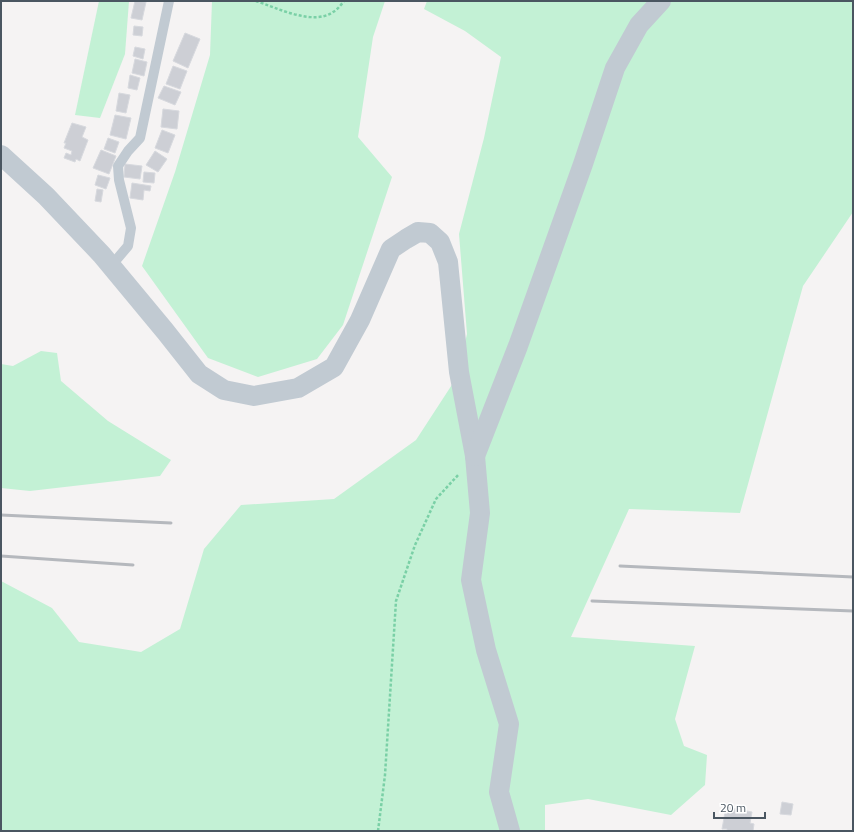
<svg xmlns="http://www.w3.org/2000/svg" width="854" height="832" font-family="'Titillium Web',sans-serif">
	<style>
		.green { fill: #c3f1d5 }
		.building { fill: #cdcfd5; stroke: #d7d9de }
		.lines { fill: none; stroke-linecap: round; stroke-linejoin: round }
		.path { stroke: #7ad0a6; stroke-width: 2.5; stroke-dasharray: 3 2; stroke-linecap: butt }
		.service { stroke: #c1cad2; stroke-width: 10 }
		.minor { stroke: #c1cad2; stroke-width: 20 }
		.rail { stroke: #b5b8bd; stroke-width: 3 }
	</style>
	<rect width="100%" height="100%" fill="#f5f3f3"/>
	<g class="green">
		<polygon points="99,1 129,1 125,54 100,118 75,115"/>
		<polygon points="212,1 385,1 373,37 358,137 392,177 343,325 317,359 258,377 208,358 142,266 175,172 210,55"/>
		<polygon points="427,1 853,1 853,212 803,286 740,513 629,509 571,637 695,646 675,719 684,746 707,755 705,785 671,815 588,799 545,805 545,831 1,831 1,581 52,608 79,642 141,652 180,629 204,549 241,505 334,499 416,440 457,377 467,334 459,234 484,138 501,57 465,31 424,9"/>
		<polygon points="41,351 57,353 61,381 108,421 171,460 160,476 30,491 1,488 1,364 13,366"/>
	</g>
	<g class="building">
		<polygon points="135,1 146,2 142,20 131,18"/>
		<polygon points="134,26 143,27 142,36 133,35"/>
		<polygon points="185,33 200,39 188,68 173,61"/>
		<polygon points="135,47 145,49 143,59 133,56"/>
		<polygon points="135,59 147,62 144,76 132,73"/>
		<polygon points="173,66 187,71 180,89 166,84"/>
		<polygon points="130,75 140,78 137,90 128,88"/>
		<polygon points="164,86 181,92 175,105 158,98"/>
		<polygon points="119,93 130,95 126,113 116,111"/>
		<polygon points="163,109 179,111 177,129 161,127"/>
		<polygon points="115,115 131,118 126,139 110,135"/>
		<polygon points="72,123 86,127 82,137 88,140 80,161 76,159 75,162 64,158 66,153 71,155 72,151 64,148 66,143 64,143"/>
		<polygon points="162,130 175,135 168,153 155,148"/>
		<polygon points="108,138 119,142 115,153 104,149"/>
		<polygon points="101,150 116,156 109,174 93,168"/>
		<polygon points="155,151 167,159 158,172 146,165"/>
		<polygon points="125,164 142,166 140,179 124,177"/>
		<polygon points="144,172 155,173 154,183 143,182"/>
		<polygon points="98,175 110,178 106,189 95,185"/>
		<polygon points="132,183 151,186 150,191 144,190 143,200 130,198"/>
		<polygon points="97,189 103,190 101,202 95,201"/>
		<polygon points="782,802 793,804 791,815 780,814"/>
		<polygon points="726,807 752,812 750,823 754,824 753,831 727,831 727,829 722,829"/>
	</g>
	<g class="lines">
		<g class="path">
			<path d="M256 1C277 8 313 26 333 12 337 10 341 5 344 1"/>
			<polyline points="378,831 385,775 396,601 415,545 436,499 459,474"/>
		</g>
		<polyline class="service" points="111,266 128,246 131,228 119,180 118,166 128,151 140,138 169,1"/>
		<g class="minor">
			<polyline points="1,155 46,196 102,255 165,331 199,374 224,390 254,396 298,388 334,367 360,320 391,249 406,239 418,232 430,233 440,242 448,262 459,372 475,456 480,513 471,580 486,650 509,724 499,792 510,831"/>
			<polyline points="475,456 518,346 583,164 615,68 639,25 661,1"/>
		</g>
		<g class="rail">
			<polyline points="1,515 171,523"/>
			<polyline points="1,556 133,565"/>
			<polyline points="620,566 853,577"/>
			<polyline points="592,601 853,611"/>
		</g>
	</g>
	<rect width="854" height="832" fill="none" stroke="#4a5661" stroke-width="4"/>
	<path d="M714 812v6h51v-6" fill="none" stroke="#4a5661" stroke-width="2"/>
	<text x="720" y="812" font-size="12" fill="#4a5661" stroke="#ffffff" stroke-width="3" paint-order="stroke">20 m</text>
</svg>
